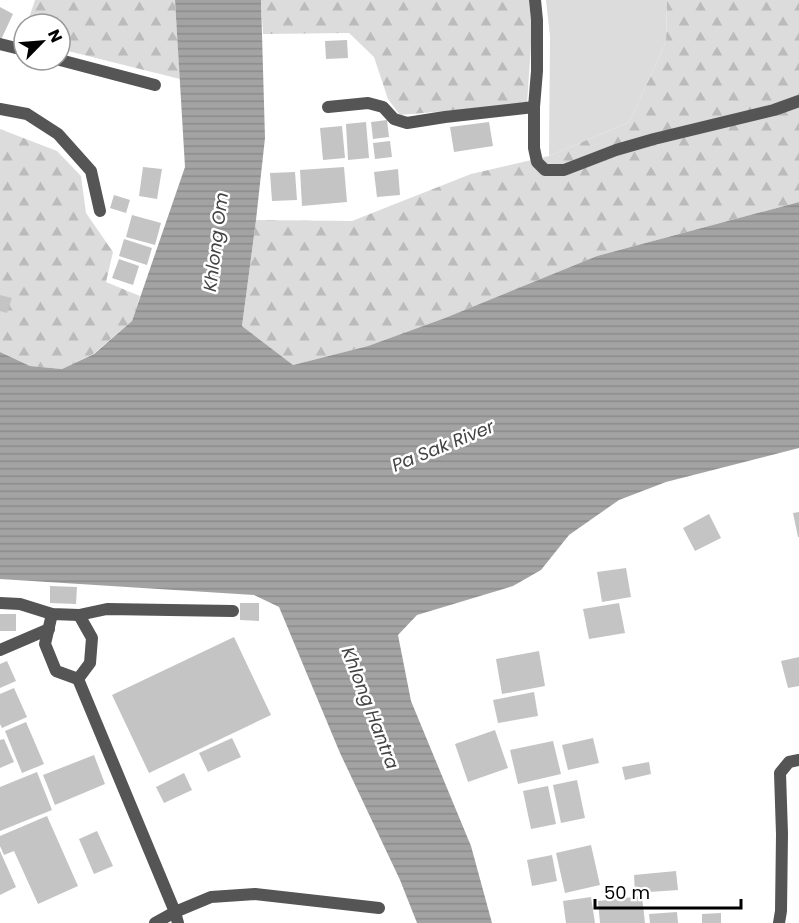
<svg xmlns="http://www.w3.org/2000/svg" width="799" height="923" font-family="Poppins,sans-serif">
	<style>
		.green { fill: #dcdcdc }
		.forest { fill: url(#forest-firs) }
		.water { fill: url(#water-rules) }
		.building { fill: #c4c4c4 }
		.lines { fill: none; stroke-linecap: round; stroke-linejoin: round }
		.service { stroke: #555; stroke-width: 12 }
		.minor { stroke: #555; stroke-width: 12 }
		.labels { text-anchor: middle; stroke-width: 5; stroke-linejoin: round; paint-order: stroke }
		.water-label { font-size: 18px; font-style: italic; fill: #444; stroke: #fff }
	</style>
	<defs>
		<pattern id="forest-firs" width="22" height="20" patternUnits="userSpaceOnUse" patternTransform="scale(1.5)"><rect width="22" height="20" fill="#dcdcdc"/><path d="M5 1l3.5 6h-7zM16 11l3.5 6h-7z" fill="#bbb"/></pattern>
		<pattern id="water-rules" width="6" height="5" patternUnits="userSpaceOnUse" patternTransform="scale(1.5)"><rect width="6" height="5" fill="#a3a3a3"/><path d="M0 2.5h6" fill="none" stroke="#8b8b8b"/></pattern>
	</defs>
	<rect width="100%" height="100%" fill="#fff"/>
	<polygon class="green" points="546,0 667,0 666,42 629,122 549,156 550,36"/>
	<g class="forest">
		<polygon points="35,0 175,0 180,79 60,49 60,24 27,24"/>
		<polygon points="261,0 529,0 532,31 527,104 400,115 388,99 374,57 349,33 263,34"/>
		<polygon points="667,0 799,0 799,202 597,256 445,318 368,346 293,365 242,326 256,220 352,221 471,174 549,156 629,122 666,42"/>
		<polygon points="0,129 57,151 81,176 86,213 113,252 106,282 140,296 132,321 93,354 62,369 30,366 0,352"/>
	</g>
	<polygon class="water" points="175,0 261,0 265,138 256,220 242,326 293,365 368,346 445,318 597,256 799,202 799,448 666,482 619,500 569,535 541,570 513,586 417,615 398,635 411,701 471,846 492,923 417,923 400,880 340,753 279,607 254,595 0,579 0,352 30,366 62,369 94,354 132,321 185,167"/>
	<g class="building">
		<polygon points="0,7 13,14 0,42"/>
		<polygon points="347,40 348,58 326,59 325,41"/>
		<polygon points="387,120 389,137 373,139 371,122"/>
		<polygon points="366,122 369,158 348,160 346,124"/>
		<polygon points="489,122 493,146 454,152 450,127"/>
		<polygon points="342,126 345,158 323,160 320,128"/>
		<polygon points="390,141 392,157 375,159 373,143"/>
		<polygon points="143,167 162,169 157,199 139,196"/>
		<polygon points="344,167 347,202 302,206 300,170"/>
		<polygon points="398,169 400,195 377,197 374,172"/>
		<polygon points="295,172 297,200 272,201 270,173"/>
		<polygon points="114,195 130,200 126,213 110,208"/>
		<polygon points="132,215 161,223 155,245 126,237"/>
		<polygon points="124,239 152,248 147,265 119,256"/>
		<polygon points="119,259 139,266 133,285 112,278"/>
		<polygon points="0,295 12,298 7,313 0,311"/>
		<polygon points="799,512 799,537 798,537 793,513"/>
		<polygon points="709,514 721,538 695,551 683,528"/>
		<polygon points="626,568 631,597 602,602 597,572"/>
		<polygon points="50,586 77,587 76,604 50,603"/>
		<polygon points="240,603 259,603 259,621 240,620"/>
		<polygon points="619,603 625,633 589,639 583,609"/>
		<rect x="0" y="614" width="16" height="17"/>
		<polygon points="234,637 271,715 149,773 112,695"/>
		<polygon points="539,651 545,686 502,694 496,659"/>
		<polygon points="799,657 799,686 788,688 781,661"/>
		<polygon points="7,661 16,681 0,688 0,664"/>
		<polygon points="14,688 27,717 2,728 0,724 0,694"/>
		<polygon points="534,692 538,716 498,723 493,700"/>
		<polygon points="26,722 44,764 22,773 5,731"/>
		<polygon points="495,730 508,768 468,782 455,744"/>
		<polygon points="232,738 241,757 208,772 199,753"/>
		<polygon points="593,738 599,763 568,770 562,745"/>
		<polygon points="4,739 14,762 0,768 0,740"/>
		<polygon points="553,741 561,774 518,784 510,750"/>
		<polygon points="94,755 105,784 55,805 43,775"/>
		<polygon points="649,762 651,774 625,780 622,767"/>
		<polygon points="37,772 52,810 0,831 0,787"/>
		<polygon points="184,773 192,790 164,803 156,787"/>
		<polygon points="577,780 585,818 561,823 553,785"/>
		<polygon points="548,786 556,824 531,829 523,791"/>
		<polygon points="47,816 78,886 38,904 14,851 4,855 0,846 0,836"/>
		<polygon points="97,831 113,866 94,874 79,839"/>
		<polygon points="591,845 600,885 565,893 556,853"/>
		<polygon points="0,851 16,887 0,895"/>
		<polygon points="552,855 557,881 532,886 527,860"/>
		<polygon points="676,871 678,890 635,893 634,875"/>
		<polygon points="642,896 645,923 600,923 598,901"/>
		<polygon points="591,897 595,923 566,923 563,901"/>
		<polygon points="677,912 678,923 650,923 649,914"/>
		<polygon points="721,913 721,923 702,923 702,914"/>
	</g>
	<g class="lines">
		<g class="service">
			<polyline points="328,107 368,103 383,107 394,119 407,123 445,117 534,107"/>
			<polyline points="0,109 27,114 58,134 91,171 100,211"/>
			<polyline points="0,603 20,604 52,614 79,615 107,609 233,611"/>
			<polyline points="52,614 45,644 56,671 78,679 90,663 92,638 79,615"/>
			<polyline points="0,650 49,629"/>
			<polyline points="78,679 175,912 178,923"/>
			<polyline points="175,912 211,897 255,894 379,908"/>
		</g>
		<g class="minor">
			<polyline points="535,0 537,20 537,71 534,107 534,148 537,162 545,170 564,170 616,150 654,139 774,110 799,101"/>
			<polyline points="0,44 24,50"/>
			<polyline points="60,60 155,85"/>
			<polyline points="155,923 175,912"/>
			<polyline points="779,923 781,911 782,834 780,773 789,762 799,760"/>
		</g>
	</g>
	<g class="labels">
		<g class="water-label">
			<text transform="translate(216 242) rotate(-83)" y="6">Khlong Om</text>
			<text transform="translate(443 446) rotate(-22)" y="6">Pa Sak River</text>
			<text transform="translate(370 708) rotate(69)" y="6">Khlong Hantra</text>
		</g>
	</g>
	<g transform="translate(42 42) rotate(65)"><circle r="28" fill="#ffffff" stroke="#999999" stroke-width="1.5"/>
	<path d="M0-4.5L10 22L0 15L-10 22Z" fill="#000000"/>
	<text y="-9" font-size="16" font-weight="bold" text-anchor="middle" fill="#000000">N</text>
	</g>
	<path d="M595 899v9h146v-9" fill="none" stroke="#000000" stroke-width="3"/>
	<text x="604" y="899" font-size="18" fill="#000000" stroke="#ffffff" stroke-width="4.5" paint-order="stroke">50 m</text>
</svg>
